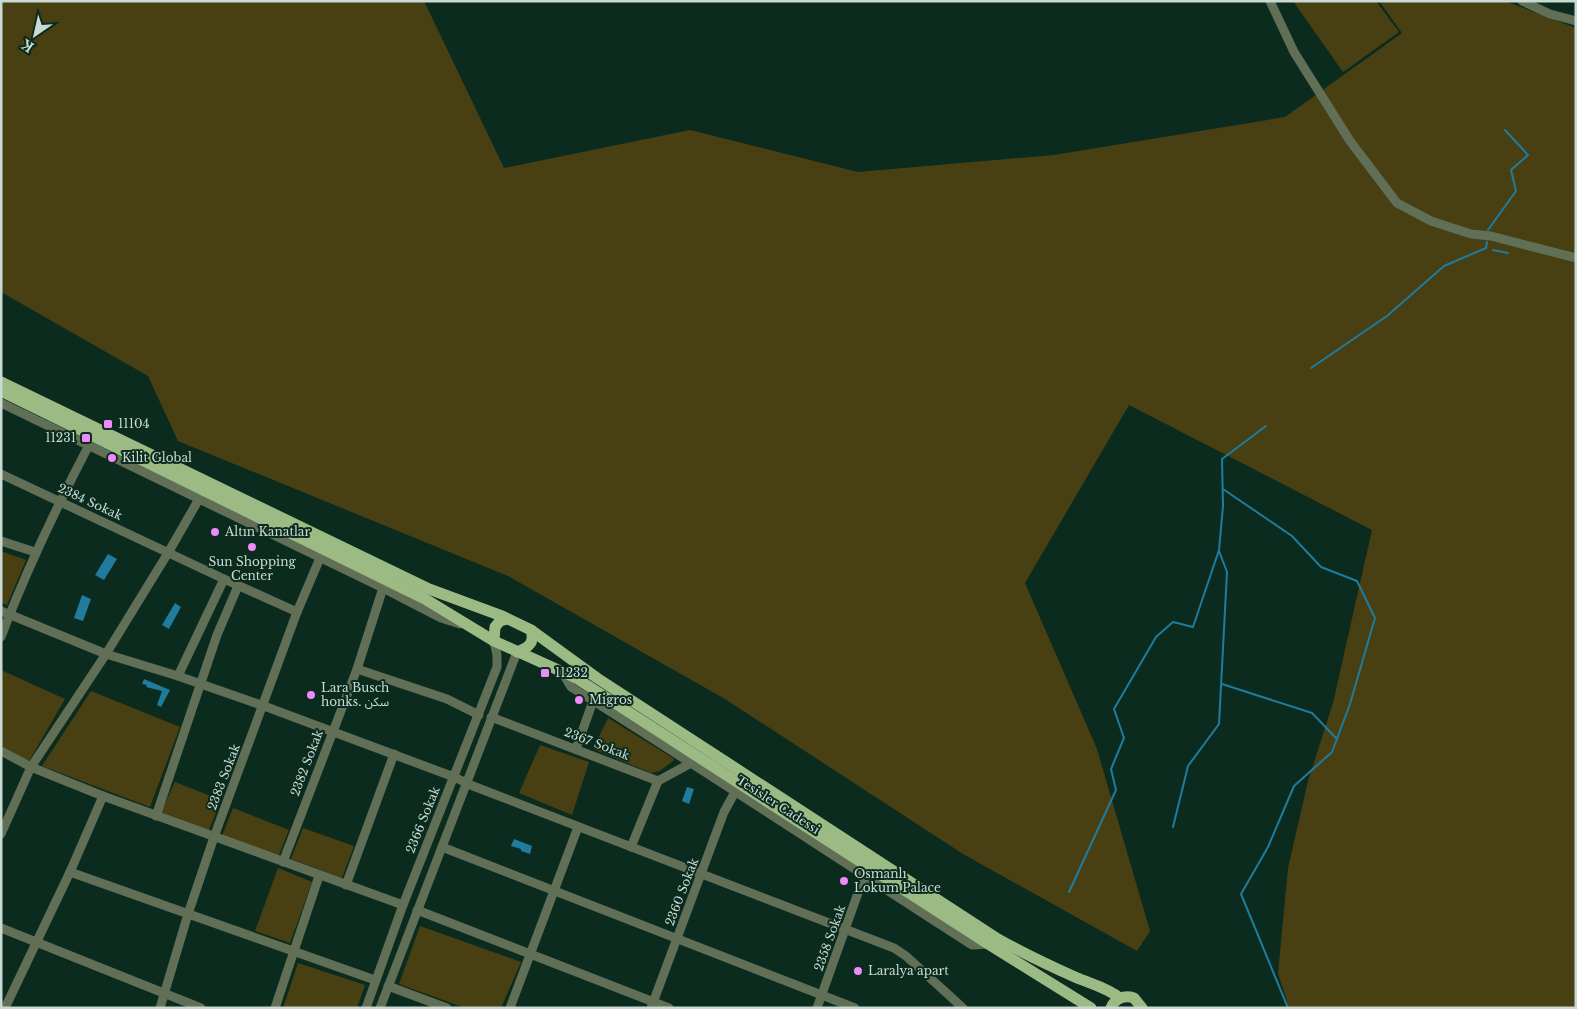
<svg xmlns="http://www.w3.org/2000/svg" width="1577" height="1009" font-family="'Libre Baskerville','Noto Sans Arabic',serif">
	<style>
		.green { fill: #484013 }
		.water { fill: #1f7c9e }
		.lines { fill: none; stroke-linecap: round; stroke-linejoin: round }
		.stream { stroke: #1f7c9e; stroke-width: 2 }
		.minor { stroke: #606f55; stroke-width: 9 }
		.major { stroke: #9cbb84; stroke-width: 11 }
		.poi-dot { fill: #ed8cf9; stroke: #0b2b1e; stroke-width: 2 }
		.labels { text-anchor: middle; stroke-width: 4; stroke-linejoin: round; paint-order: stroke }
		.poi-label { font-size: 12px; fill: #c8dad1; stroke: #0b2b1e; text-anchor: start }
		.street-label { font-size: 12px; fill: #c8dad1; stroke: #0b2b1e }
	</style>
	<rect width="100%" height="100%" fill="#0b2b1e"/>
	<g class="green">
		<polygon points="1,1 424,1 504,168 690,130 858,172 1054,155 1285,117 1402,33 1379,1 1505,1 1576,28 1576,1008 1289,1008 1278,973 1288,868 1308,781 1333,703 1372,530 1129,405 1025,583 1097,749 1150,931 1137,951 963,854 725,699 508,576 178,441 148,376 1,292"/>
		<polygon points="1293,1 1376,1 1399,32 1343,72"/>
		<polygon points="1,551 26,560 7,605 1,603"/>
		<polygon points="1,670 65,699 29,761 1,746"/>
		<polygon points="91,691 180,727 150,807 42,766"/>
		<polygon points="608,718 673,758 674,760 660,771 651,773 593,749"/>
		<polygon points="540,745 589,762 572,815 519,793"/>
		<polygon points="175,782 221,800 209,830 161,812"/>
		<polygon points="233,808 289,830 279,855 222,836"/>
		<polygon points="303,828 354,846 342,878 291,859"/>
		<polygon points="278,868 312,882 290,943 255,931"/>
		<polygon points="420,926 521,962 501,1008 465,1008 399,984"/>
		<polygon points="298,963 365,985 357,1008 283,1008"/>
	</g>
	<g class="water">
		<polygon points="108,554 117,559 104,580 95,575"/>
		<polygon points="82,595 91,599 83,621 74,618"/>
		<polygon points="175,603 181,607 169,629 162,625"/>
		<polygon points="144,679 170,690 161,707 157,705 162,691 146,687 147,685 142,684"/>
		<polygon points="687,787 694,789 689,804 682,801"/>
		<polygon points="514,839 532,846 530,854 521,851 521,849 511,846"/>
	</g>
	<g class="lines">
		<g class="stream">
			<polyline points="1488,230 1516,191 1511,170 1528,155 1505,130"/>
			<polyline points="1493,250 1508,253"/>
			<polyline points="1311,368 1387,316 1444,266 1486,248 1487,242"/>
			<polyline points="1223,489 1292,536 1321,567 1357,581 1375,618 1350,704 1332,752 1294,786 1268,847 1241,894 1288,1008"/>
			<polyline points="1222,684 1312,713 1337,739"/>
			<polyline points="1173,827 1188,766 1219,724 1227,572 1219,551"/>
			<polyline points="1069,892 1116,790 1111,769 1124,738 1114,709 1156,637 1173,622 1193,627 1219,550 1223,506 1222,459 1266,426"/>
		</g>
		<g class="minor">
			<polyline points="1270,1 1294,52 1350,141 1397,203 1431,221 1471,234 1491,236 1576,258"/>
			<polyline points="1522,1 1550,14 1576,21"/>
			<polyline points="1,403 383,588 441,618 460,624"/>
			<polyline points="1,474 224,579 297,612"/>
			<polyline points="1,541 35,552"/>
			<polyline points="1,611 106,654 178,676 264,706 454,777 473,786 894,948 906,956 963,1008"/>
			<path d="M1 637C26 571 56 508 89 445"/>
			<polyline points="357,669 447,699 479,715"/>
			<path d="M562 672 571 687C706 771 838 859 972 945L988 944"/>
			<polyline points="178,676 224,579"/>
			<polyline points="491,717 658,781 691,763"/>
			<polyline points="576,749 593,701"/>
			<polyline points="1,751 31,767 103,796 403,905"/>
			<polyline points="156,816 217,635 238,586"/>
			<polyline points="1,834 31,767 106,654 168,553 199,499"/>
			<polyline points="442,847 855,1008"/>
			<polyline points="631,847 658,781"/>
			<polyline points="283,862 357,669 383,588"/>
			<polyline points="70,872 375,980"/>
			<polyline points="346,885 394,754"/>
			<polyline points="417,910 669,1008"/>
			<polyline points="1,928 201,1008"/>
			<polyline points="388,986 447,1008"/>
			<polyline points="5,1008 70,872 103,796"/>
			<polyline points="160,1008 188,914 214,837 297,612 320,558"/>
			<polyline points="275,1008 319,876"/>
			<polyline points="366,1008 403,905 497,667 497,655 494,641"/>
			<polyline points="380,1008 517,652"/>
			<polyline points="510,1008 578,827"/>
			<polyline points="651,1008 724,812 735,792"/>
			<polyline points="817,1008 864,876"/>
		</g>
		<g class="major">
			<path d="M1 382 429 589 502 616 531 630 597 678 998 939C1023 953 1048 965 1075 977 1091 984 1106 987 1120 998"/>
			<polyline points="1,391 425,599 494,641 576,678 988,944 1091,1008"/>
			<polyline points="494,641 495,627 500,621 507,619"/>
			<path d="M517 652C529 647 535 643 531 630"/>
			<path d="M1111 1008C1115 998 1124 995 1134 998L1142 1008"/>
		</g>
	</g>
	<g class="poi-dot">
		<rect x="103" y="419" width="10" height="10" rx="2.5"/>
		<rect x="81" y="433" width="10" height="10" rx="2.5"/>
		<circle cx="112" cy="458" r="5"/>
		<circle cx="215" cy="532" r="5"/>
		<circle cx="252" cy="547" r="5"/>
		<rect x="540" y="668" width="10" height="10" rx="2.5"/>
		<circle cx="311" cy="695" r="5"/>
		<circle cx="579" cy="700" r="5"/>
		<circle cx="844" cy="881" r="5"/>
		<circle cx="858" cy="971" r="5"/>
	</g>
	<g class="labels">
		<g class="poi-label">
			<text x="118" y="428">11104</text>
			<text x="76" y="442" text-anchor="end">11231</text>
			<text x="122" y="462">Kilit Global</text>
			<text x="225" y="536">Altın Kanatlar</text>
			<text x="252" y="566" text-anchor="middle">Sun Shopping<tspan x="252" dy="14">Center</tspan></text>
			<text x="555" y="677">11232</text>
			<text x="321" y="692">Lara Busch<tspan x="321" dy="14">honks. سكن</tspan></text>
			<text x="589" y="704">Migros</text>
			<text x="854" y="878">Osmanlı<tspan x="854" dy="14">Lokum Palace</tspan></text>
			<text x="868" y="975">Laralya apart</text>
		</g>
		<g class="street-label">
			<text transform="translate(90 502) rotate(25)" y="4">2384 Sokak</text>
			<text transform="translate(597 744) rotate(21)" y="4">2367 Sokak</text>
			<text transform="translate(307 763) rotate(-69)" y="4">2382 Sokak</text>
			<text transform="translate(224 777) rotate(-69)" y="4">2383 Sokak</text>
			<text transform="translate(778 805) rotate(33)" y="4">Tesisler Cadessi</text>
			<text transform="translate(423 820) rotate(-68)" y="4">2366 Sokak</text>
			<text transform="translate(682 892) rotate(-69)" y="4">2360 Sokak</text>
			<text transform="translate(830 938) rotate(-70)" y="4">2358 Sokak</text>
		</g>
	</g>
	<rect width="1577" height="1009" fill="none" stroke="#c8dad1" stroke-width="5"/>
	<g transform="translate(35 35) rotate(214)" stroke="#0b2b1e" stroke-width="4" paint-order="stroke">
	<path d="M0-4L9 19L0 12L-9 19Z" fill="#c8dad1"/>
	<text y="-8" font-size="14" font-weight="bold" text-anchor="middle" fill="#c8dad1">K</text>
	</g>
</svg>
